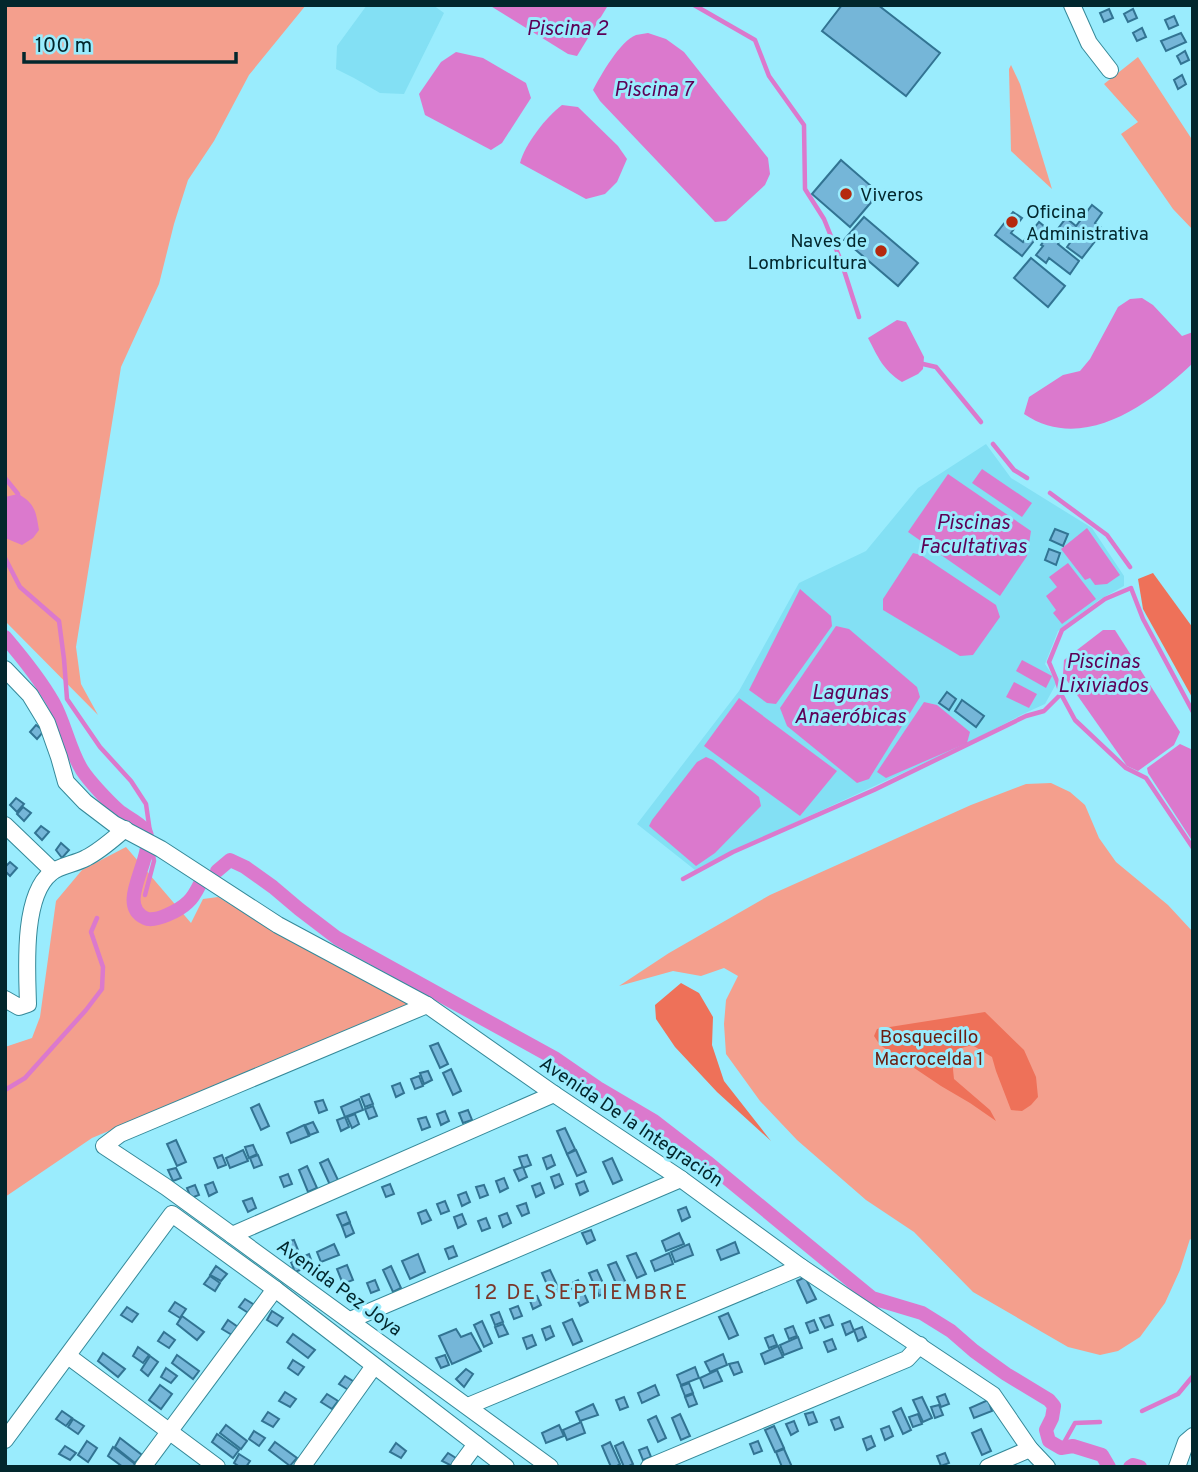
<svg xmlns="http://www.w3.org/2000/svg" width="1198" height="1472" font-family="Overpass,sans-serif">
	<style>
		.built { fill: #83e0f4 }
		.green { fill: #f49f8d }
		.forest { fill: #ee7159 }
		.water { fill: #db79cd }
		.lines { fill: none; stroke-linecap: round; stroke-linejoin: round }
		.stream { stroke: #db79cd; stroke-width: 4.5 }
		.canal { stroke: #db79cd; stroke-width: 14 }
		.building { fill: #75b6d8; stroke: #327493; stroke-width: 2 }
		.minor-casing { stroke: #358999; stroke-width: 18 }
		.minor { stroke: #fff; stroke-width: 16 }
		.poi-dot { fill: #b5290e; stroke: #9aecfd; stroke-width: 2.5 }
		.labels { text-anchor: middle; stroke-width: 6; stroke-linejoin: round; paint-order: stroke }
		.poi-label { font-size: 19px; fill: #02272d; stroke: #9aecfd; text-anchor: start }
		.park-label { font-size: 19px; fill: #6b1d0f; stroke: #9aecfd }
		.street-label { font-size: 19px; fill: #02272d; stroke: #9aecfd }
		.water-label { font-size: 21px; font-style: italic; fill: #5d0056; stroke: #9aecfd }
		.neighbourhood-label { font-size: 21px; letter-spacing: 2px; fill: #7b3629; stroke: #9aecfd }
	</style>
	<rect width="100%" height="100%" fill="#9aecfd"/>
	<g class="built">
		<polygon points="367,5 433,5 444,13 404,94 380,93 354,78 336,69 337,46"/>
		<polygon points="986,444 1011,478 1092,528 1124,576 1124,586 1099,600 1058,631 1045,664 1053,676 1056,684 1045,704 1023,714 968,743 731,852 695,870 637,824 739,691 799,583 866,551 918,488"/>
	</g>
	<g class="green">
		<polygon points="5,5 306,5 249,75 214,141 188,180 174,224 159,284 121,367 76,647 81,684 98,715 5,621"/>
		<polygon points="1138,57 1193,141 1193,230 1173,209 1121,134 1138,122 1104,84"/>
		<polygon points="1011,65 1020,84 1052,189 1011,151 1009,69"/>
		<polygon points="1051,783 1070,792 1085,805 1099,838 1116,862 1168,905 1193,932 1193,1241 1190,1239 1180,1270 1165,1303 1140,1337 1118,1351 1100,1355 1068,1347 973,1292 914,1232 866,1200 797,1140 760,1101 726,1054 724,1024 726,1000 738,976 724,968 701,976 673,971 619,986 669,953 770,895 971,805 1026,784"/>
		<polygon points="126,847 191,923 203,899 218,897 285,937 412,1003 92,1138 5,1197 5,1047 32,1038 40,1017 56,901 82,870"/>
	</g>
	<g class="forest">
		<polygon points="1153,573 1193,628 1193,699 1143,609 1138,579"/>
		<polygon points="681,983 699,993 713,1017 712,1045 724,1081 771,1141 717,1092 675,1047 656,1019 655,1005"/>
		<polygon points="985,1012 1024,1050 1036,1077 1038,1097 1031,1105 1022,1111 1011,1110 996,1071 992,1057 972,1045 958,1049 952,1060 954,1079 990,1110 996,1121 970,1103 941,1086 880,1045 874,1036 877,1029"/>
	</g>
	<g class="water">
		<polygon points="489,5 606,5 607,7 577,56 568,54"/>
		<path d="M648 33 666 39 684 52 768 158 770 174 765 185 726 221 715 222 600 101 593 90C601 75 620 41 636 35 640 34 644 34 648 33Z"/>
		<polygon points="456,52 483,58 526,83 531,98 502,143 491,150 425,115 419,94 441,62"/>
		<path d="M562 105 578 107 618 146 627 159 617 182 605 194 586 199 520 163C525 144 546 117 562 105Z"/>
		<path d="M1142 298 1153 305 1182 336 1193 332V363C1150 404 1083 454 1024 414L1029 397 1063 375 1080 371 1090 359 1118 307 1130 299Z"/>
		<path d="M897 320 906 322 924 357 923 369 918 374 902 382C883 370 878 357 868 338Z"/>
		<polygon points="982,469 1032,503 1022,517 972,483"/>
		<polygon points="948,474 1031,531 1027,556 1000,596 908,532"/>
		<path d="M18 494C35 503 36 512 39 530L33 538 22 545 5 538V497Z"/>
		<polygon points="1087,528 1120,575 1107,584 1095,585 1090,578 1085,580 1061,549"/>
		<polygon points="913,553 921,555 996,605 1000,617 973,655 960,656 883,610 883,599"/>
		<polygon points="1068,563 1096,599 1062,624 1053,613 1056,610 1046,596 1057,587 1049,577"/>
		<polygon points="800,589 831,616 832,626 776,704 767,703 749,690"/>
		<polygon points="836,626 849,629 917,687 920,697 869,779 857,783 787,726 780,708"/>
		<polygon points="1103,630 1115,630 1180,732 1174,745 1138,771 1127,766 1063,675 1064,660"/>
		<polygon points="1022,660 1052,676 1046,688 1016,671"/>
		<polygon points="1014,682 1037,694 1029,708 1006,697"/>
		<polygon points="739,698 837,771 800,816 704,746"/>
		<polygon points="924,702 937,705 970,732 967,743 886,778 877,772"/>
		<polygon points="1180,744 1193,750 1193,842 1148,773 1147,768"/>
		<polygon points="706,757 713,760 759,797 761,806 715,853 696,866 649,826 652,820 697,762"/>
	</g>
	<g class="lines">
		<g class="stream">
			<polyline points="694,5 755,40 769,76 804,125 805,189 824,219 841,261 859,317"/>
			<polyline points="923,364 936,367 981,422"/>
			<polyline points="993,444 1014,470 1027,478"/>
			<polyline points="5,478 18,494 18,499"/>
			<polyline points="1050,493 1107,535 1130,567"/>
			<polyline points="5,558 20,587 59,621 64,659 67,699 100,747 131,781 146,804 151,839"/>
			<polyline points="1061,694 1075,720 1126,768 1146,778 1193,848"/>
			<polyline points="683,879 733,852 874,790 1026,716 1044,711 1061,694 1057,681 1049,662 1062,630 1105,599 1131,588 1143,619 1193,712"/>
			<polyline points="145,895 154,861 152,848"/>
			<polyline points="5,1090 25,1078 86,1010 102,989 103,967 91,932 97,918"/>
			<polyline points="1142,1411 1178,1394 1193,1376"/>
			<polyline points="1061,1448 1075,1423 1100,1422"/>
		</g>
		<g class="canal">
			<path d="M5 637C22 657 40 679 53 702 65 723 69 749 82 770 89 781 108 801 118 810 126 817 137 821 144 829 160 853 113 903 145 918 155 923 180 910 188 902 193 898 197 890 200 884"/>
			<polyline points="217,871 230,860 245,867 273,887 299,909 337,938 556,1059 598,1088 654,1121 707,1162 872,1298 922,1313 951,1331 974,1351 1006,1374 1049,1400 1054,1406 1052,1418 1046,1430 1049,1441 1061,1448 1073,1446 1102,1455 1109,1467"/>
			<polyline points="1130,1467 1133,1465 1140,1467"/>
		</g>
	</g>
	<g class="building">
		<polygon points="842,5 878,5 940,53 906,96 822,31"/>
		<polygon points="1109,9 1113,18 1104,22 1100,13"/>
		<polygon points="1133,9 1137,18 1128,22 1124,14"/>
		<polygon points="1174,16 1178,25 1169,29 1165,20"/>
		<polygon points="1142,28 1146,37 1137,41 1133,33"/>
		<polygon points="1181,33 1186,42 1166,51 1161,41"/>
		<polygon points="1185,51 1189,60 1181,64 1177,56"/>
		<polygon points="1182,75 1186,84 1178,89 1174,80"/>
		<polygon points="841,160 879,193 850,227 812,194"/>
		<polygon points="1092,205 1102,213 1095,223 1103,229 1098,236 1092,232 1089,235 1096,240 1082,258 1067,247 1072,240 1057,230 1066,218 1076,226"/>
		<polygon points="1013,212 1022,218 1011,233 1023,242 1039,222 1045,227 1022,256 995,235"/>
		<polygon points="864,217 918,263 898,286 844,240"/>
		<polygon points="1054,230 1063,237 1058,244 1079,261 1070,274 1049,258 1046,263 1036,255 1043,246 1041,245 1046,238 1048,239"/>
		<polygon points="1031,258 1065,286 1048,307 1014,278"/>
		<polygon points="1055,529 1068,534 1063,546 1050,540"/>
		<polygon points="1049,549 1060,553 1056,565 1045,560"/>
		<polygon points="947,692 956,699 949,710 939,703"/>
		<polygon points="962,700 984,716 976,727 955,711"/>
		<polygon points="36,725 44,731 37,739 30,732"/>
		<polygon points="16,798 24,804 17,812 10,805"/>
		<polygon points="23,807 31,813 24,821 17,814"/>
		<polygon points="41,826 49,832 42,840 35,833"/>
		<polygon points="61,843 69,850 62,858 56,850"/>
		<polygon points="10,862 17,868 10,876 5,871 5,867"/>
		<polygon points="438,1043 448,1064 440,1068 430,1046"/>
		<polygon points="451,1069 461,1091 453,1095 443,1073"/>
		<polygon points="428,1071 432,1080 424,1084 420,1073"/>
		<polygon points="419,1076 423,1086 415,1089 411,1079"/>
		<polygon points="400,1083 404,1093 396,1097 392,1086"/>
		<polygon points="369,1094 373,1104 365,1107 361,1097"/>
		<polygon points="359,1099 363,1110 345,1117 341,1107"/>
		<polygon points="323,1100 327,1110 319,1113 315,1102"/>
		<polygon points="259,1104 269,1126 261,1130 251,1108"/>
		<polygon points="373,1106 377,1116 369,1119 365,1109"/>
		<polygon points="468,1110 472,1120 463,1123 459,1113"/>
		<polygon points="445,1111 449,1121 441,1125 437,1114"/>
		<polygon points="355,1114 359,1124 352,1128 347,1117"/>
		<polygon points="345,1117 349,1127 341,1131 337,1120"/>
		<polygon points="426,1117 430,1127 422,1130 418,1119"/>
		<polygon points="313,1122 318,1132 310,1135 305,1125"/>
		<polygon points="304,1125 309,1136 291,1143 287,1133"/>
		<polygon points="565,1128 575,1149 567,1154 557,1131"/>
		<polygon points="176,1140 186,1162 177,1166 167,1144"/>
		<polygon points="253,1145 257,1154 249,1158 245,1147"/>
		<polygon points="243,1150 248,1161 230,1168 226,1158"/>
		<polygon points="576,1150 586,1172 577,1176 567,1154"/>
		<polygon points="222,1155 226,1165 218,1168 214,1158"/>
		<polygon points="258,1155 262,1165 254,1168 250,1158"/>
		<polygon points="527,1155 531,1165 523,1168 519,1157"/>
		<polygon points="551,1155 555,1165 547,1169 543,1158"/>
		<polygon points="612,1158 622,1180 613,1184 603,1162"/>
		<polygon points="328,1159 338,1180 330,1185 320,1163"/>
		<polygon points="307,1166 317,1188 308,1192 299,1170"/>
		<polygon points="523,1167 527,1177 519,1181 514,1170"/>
		<polygon points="176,1168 181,1178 173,1181 168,1170"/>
		<polygon points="288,1174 292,1184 284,1187 280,1177"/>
		<polygon points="559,1174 563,1184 555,1188 551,1177"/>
		<polygon points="504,1178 508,1188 500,1192 496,1181"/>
		<polygon points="584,1181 588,1191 580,1195 576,1184"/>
		<polygon points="213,1182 217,1192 209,1196 205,1185"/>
		<polygon points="540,1183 544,1193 536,1197 532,1186"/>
		<polygon points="390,1184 394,1194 386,1197 382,1187"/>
		<polygon points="195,1185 199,1195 191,1198 187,1188"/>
		<polygon points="484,1185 488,1195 480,1198 476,1187"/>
		<polygon points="466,1192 470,1202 462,1206 458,1195"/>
		<polygon points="252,1198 256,1208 248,1212 243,1201"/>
		<polygon points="445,1201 449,1211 441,1214 437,1204"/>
		<polygon points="526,1203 529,1213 522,1216 517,1206"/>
		<polygon points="686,1207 690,1217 682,1221 678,1210"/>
		<polygon points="426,1210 431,1220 422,1224 418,1213"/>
		<polygon points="346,1212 350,1222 342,1226 337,1215"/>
		<polygon points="507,1213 511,1223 503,1227 499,1216"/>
		<polygon points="462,1214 466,1224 458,1228 454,1217"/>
		<polygon points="486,1218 490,1228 482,1231 478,1221"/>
		<polygon points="350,1223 354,1233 346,1237 342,1226"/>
		<polygon points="591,1230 595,1240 587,1244 582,1233"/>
		<polygon points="679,1233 684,1244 666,1251 662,1241"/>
		<polygon points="294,1240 298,1250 290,1253 286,1242"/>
		<polygon points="735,1242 739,1253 721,1260 717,1250"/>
		<polygon points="334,1244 339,1255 321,1262 317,1252"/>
		<polygon points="689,1244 693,1255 675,1262 671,1252"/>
		<polygon points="453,1246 457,1256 449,1259 445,1249"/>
		<polygon points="636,1253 646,1274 637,1278 627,1256"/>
		<polygon points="669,1253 673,1264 655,1271 651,1261"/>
		<polygon points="309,1254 313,1265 295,1272 291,1262"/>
		<polygon points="418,1254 425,1272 410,1279 402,1261"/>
		<polygon points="616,1262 626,1283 618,1288 608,1265"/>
		<polygon points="347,1265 353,1280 343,1284 337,1269"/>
		<polygon points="216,1266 227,1274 221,1281 210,1275"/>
		<polygon points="391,1266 401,1288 393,1292 383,1270"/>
		<polygon points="550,1270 560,1291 552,1296 542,1273"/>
		<polygon points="597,1270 607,1292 599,1296 589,1273"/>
		<polygon points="210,1276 220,1283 215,1291 204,1284"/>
		<polygon points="805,1277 816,1299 807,1303 797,1281"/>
		<polygon points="375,1280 379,1290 371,1293 367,1283"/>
		<polygon points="578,1280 588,1302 580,1306 570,1284"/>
		<polygon points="537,1296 541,1305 533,1309 529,1298"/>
		<polygon points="245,1299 256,1306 250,1314 239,1307"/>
		<polygon points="175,1302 186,1309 180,1318 169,1311"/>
		<polygon points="518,1306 522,1316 514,1319 510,1309"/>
		<polygon points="127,1307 138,1314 132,1322 121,1315"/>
		<polygon points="272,1311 283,1318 277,1326 267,1320"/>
		<polygon points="499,1312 503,1322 495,1325 491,1315"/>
		<polygon points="728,1313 738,1335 729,1339 719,1317"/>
		<polygon points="829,1315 833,1325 825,1328 820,1318"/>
		<polygon points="182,1316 204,1332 197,1340 177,1324"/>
		<polygon points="572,1319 582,1341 573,1345 563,1323"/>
		<polygon points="228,1320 238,1327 232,1335 222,1329"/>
		<polygon points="814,1320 818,1330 810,1333 806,1323"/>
		<polygon points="482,1321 492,1343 484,1347 474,1325"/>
		<polygon points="850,1321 854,1331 846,1335 842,1324"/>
		<polygon points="503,1324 508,1334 499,1337 495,1327"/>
		<polygon points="550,1326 554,1336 546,1340 542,1329"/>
		<polygon points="793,1326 797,1336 789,1339 785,1329"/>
		<polygon points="862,1327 866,1337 858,1341 854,1330"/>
		<polygon points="456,1329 461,1337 471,1333 481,1351 452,1364 439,1336"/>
		<polygon points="164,1332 175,1340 169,1348 158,1341"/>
		<polygon points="293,1334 315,1350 308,1358 287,1342"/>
		<polygon points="532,1335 536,1345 527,1349 523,1338"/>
		<polygon points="773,1335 777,1345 769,1348 765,1338"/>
		<polygon points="798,1337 802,1348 784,1355 780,1345"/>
		<polygon points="832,1339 836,1349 828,1352 824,1342"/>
		<polygon points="778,1346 783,1357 765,1364 761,1354"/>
		<polygon points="138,1347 149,1355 143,1363 133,1356"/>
		<polygon points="103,1353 125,1369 118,1377 98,1361"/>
		<polygon points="723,1354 727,1365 710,1372 705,1362"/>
		<polygon points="177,1355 199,1371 193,1379 172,1363"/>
		<polygon points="445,1355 449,1365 441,1368 436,1358"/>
		<polygon points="150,1356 158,1362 148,1376 141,1370"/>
		<polygon points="293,1360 304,1367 298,1375 288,1368"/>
		<polygon points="738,1362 742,1372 734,1375 729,1364"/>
		<polygon points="695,1367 699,1378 681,1385 677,1375"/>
		<polygon points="166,1368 177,1376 171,1383 161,1377"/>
		<polygon points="466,1369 473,1374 464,1387 456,1379"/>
		<polygon points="717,1370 722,1381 704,1388 700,1378"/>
		<polygon points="345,1376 356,1383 350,1391 339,1384"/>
		<polygon points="689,1383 693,1393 685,1396 681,1386"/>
		<polygon points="160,1385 172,1394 161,1409 149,1400"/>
		<polygon points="655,1385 659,1395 642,1403 638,1393"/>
		<polygon points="285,1392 296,1399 290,1407 279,1401"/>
		<polygon points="327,1394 338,1401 332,1409 321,1402"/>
		<polygon points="693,1394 697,1404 689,1407 685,1397"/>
		<polygon points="945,1394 949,1404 941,1407 937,1397"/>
		<polygon points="624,1397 628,1407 620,1410 616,1400"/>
		<polygon points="922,1397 932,1418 923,1422 913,1400"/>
		<polygon points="988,1400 992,1411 974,1418 970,1408"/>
		<polygon points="593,1404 598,1415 580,1421 576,1412"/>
		<polygon points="939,1405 943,1415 935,1418 931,1407"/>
		<polygon points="901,1408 911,1430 903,1434 893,1412"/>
		<polygon points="62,1411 72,1418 66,1426 56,1419"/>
		<polygon points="268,1412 279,1419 273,1427 262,1421"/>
		<polygon points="813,1412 817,1422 809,1425 805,1414"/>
		<polygon points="680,1414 690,1436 681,1440 672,1418"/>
		<polygon points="918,1414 922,1424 913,1427 909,1417"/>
		<polygon points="656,1416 666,1438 658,1442 648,1420"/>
		<polygon points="839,1417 843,1427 835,1430 831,1420"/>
		<polygon points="73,1419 84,1426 78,1434 68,1427"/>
		<polygon points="794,1421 798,1431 791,1435 786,1424"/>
		<polygon points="581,1422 585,1433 567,1440 563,1430"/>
		<polygon points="226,1425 247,1441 241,1449 220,1433"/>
		<polygon points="559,1425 564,1436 546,1443 542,1433"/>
		<polygon points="774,1426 784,1448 775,1452 765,1430"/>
		<polygon points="889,1426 893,1436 885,1440 881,1429"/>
		<polygon points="981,1429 991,1451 982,1455 972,1433"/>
		<polygon points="254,1431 265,1438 259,1446 249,1439"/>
		<polygon points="217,1434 239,1450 233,1458 212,1442"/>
		<polygon points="871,1436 875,1446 867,1450 863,1439"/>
		<polygon points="120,1438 142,1455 135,1463 115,1447"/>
		<polygon points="87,1441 97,1448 88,1462 78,1455"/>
		<polygon points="758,1441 762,1451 754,1454 750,1444"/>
		<polygon points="275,1442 297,1458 290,1466 269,1450"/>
		<polygon points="610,1442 620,1464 615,1467 611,1467 602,1446"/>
		<polygon points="623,1442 633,1464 627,1467 624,1467 615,1446"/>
		<polygon points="396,1443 406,1451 401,1458 390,1452"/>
		<polygon points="65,1446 76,1453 70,1460 59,1454"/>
		<polygon points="113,1447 135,1464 133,1467 123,1467 108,1456"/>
		<polygon points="647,1447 651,1457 643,1460 639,1450"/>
		<polygon points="784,1449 792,1467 782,1467 776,1452"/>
		<polygon points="448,1453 459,1460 454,1467 442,1461"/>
		<polygon points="945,1453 949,1463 941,1466 937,1456"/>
		<polygon points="239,1454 250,1461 246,1467 240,1467 234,1463"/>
	</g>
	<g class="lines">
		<g class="minor-casing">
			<g id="minor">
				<polyline points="1072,5 1089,43 1110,70"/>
				<polyline points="5,669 30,695 47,723 59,757 66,782 85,802 114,824 161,849 278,925 427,1005 554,1094 681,1179 801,1267 993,1395 1030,1449 1047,1467"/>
				<polyline points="5,825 53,871"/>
				<path d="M5 999 19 1007 28 1004C27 970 22 896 51 873 58 866 75 864 86 858 100 851 112 840 125 829"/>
				<polyline points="427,1005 120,1134 104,1146 166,1187 232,1235 550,1467"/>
				<polyline points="232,1235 554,1094"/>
				<polyline points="350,1320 681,1179"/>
				<polyline points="68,1356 217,1467"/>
				<polyline points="468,1406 801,1267"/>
				<polyline points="5,1440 172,1214 275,1289 506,1467"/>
				<polyline points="143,1467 275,1289"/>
				<polyline points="302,1467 374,1366"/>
				<polyline points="459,1467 476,1444"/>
				<polyline points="649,1467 907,1359 920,1345"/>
				<polyline points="988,1467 1030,1449"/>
				<polyline points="1177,1467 1186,1442 1193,1436"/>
			</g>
		</g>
		<use href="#minor" class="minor"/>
	</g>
	<g class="poi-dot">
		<circle cx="846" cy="194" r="7"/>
		<circle cx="1012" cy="222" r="7"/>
		<circle cx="881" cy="251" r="7"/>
	</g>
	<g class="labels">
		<g class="poi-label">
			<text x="860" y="201">Viveros</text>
			<text x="1026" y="218">Oficina<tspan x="1026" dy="22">Administrativa</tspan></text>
			<text x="867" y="247" text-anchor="end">Naves de<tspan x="867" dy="22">Lombricultura</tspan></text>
		</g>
		<g class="park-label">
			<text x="929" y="1043">Bosquecillo<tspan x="929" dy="22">Macrocelda 1</tspan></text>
		</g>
		<g class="street-label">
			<text transform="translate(632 1121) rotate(34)" y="7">Avenida De la Integración</text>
			<text transform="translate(340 1287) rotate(36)" y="7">Avenida Pez Joya</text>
		</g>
		<g class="water-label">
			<text x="567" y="35">Piscina 2</text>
			<text x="653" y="96">Piscina 7</text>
			<text x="973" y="529">Piscinas<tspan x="973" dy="24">Facultativas</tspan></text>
			<text x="1103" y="668">Piscinas<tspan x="1103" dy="24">Lixiviados</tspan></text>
			<text x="850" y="699">Lagunas<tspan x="850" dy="24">Anaeróbicas</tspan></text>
		</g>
		<g class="neighbourhood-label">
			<text x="582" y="1299">12 DE SEPTIEMBRE</text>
		</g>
	</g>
	<rect width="1198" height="1472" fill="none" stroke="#02272d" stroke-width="14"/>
	<path d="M24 52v10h212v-10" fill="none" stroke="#02272d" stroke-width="3.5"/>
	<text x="35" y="52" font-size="21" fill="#02272d" stroke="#9aecfd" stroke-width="5" paint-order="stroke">100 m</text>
</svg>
